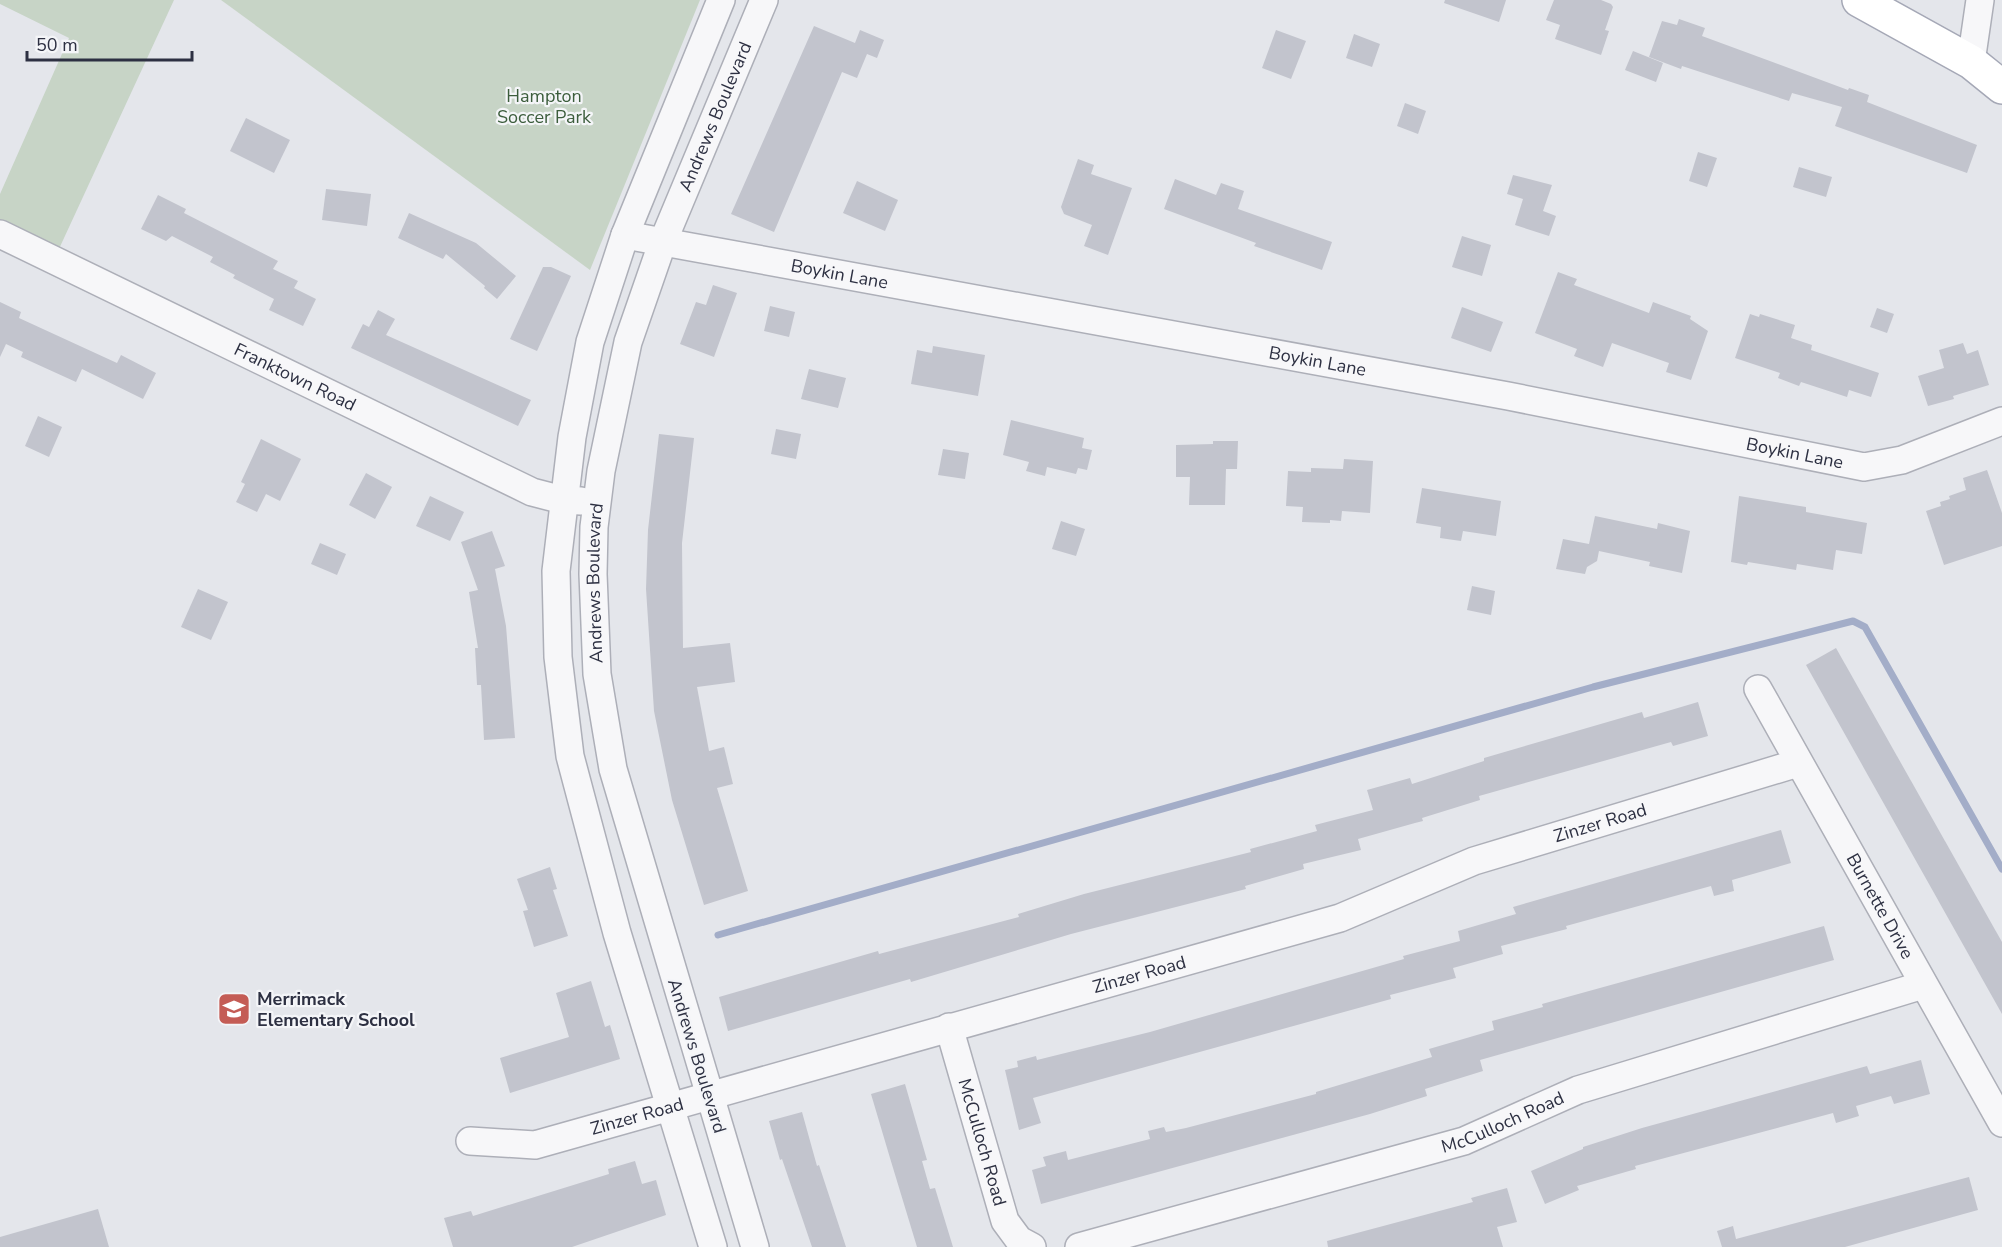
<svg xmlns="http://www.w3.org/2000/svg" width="2002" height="1247" font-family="'Nunito Sans',sans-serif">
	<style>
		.green { fill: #c7d4c6 }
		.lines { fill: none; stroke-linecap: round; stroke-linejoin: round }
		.stream { stroke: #a3adc8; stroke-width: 7 }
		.building { fill: #c2c4cd }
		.minor-casing { stroke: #adafb8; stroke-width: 30 }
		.major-casing { stroke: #a5a8b6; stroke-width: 36 }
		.minor { stroke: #f7f7f9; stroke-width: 27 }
		.major { stroke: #fff; stroke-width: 33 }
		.labels { text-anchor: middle; stroke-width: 4.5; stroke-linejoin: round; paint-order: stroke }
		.park-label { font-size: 18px; fill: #3c5d3c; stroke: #f4f5f8 }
		.street-label { font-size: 18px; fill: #2d3042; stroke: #f4f5f8 }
		.poi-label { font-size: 18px; font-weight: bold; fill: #2d3042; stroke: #f4f5f8; text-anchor: start }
	</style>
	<rect width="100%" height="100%" fill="#e4e6eb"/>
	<g class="green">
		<polygon points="0,0 174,0 58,251 0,223 0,194 69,38 0,4"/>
		<polygon points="221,0 700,0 590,270"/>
	</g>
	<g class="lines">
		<polyline class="stream" points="718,935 1593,687 1853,621 1865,627 2002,869"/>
	</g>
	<g class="building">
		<polygon points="1445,0 1506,0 1499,22 1444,3"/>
		<polygon points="1554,0 1601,0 1611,4 1613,7 1605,30 1609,31 1601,55 1555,39 1560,25 1546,20"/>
		<polygon points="1679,19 1705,28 1702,36 1848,90 1849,88 1869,95 1867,102 1977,145 1967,173 1835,126 1842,107 1792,93 1789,101 1682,66 1681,69 1649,57 1662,21 1677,25"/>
		<polygon points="814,26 855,43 860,30 884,40 877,58 867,54 857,78 842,72 774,232 731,214"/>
		<polygon points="1276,30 1306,41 1291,79 1262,68"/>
		<polygon points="1354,34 1380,44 1372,67 1346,58"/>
		<polygon points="1633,51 1663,63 1656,82 1625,70"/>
		<polygon points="1405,103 1426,111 1418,134 1397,126"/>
		<polygon points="246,118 290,140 274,173 230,151"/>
		<polygon points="1698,152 1717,158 1707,187 1689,181"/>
		<polygon points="1078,159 1094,165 1091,174 1132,188 1108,255 1084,246 1092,225 1064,214 1061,207"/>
		<polygon points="1799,167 1832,177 1826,197 1793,187"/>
		<polygon points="1513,175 1552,185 1543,211 1556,216 1549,236 1515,225 1523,199 1507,194"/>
		<polygon points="1175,179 1216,195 1221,183 1244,191 1238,209 1332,242 1322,270 1254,246 1256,243 1164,209"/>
		<polygon points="857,181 898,200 885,231 843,213"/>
		<polygon points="326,189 371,194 367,226 322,220"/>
		<polygon points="158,195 186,209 184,213 278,261 273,269 298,281 294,288 316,299 303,326 269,310 274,299 233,278 235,275 210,262 213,257 172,236 166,241 141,229"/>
		<polygon points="409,213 476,243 516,276 497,299 484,288 485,286 446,254 443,259 398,238"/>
		<polygon points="1462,236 1491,245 1482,276 1452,267"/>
		<polygon points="543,267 551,267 571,276 537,351 510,339"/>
		<polygon points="1558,272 1577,279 1574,285 1649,313 1653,302 1691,316 1690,319 1708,331 1691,380 1666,372 1669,363 1612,343 1603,367 1574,356 1577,349 1535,333"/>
		<polygon points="713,285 737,293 714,357 680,344 696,302 706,305"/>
		<polygon points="0,302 21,312 19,318 117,363 121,355 156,373 143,399 82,369 76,382 21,357 23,352 6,344 0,357"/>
		<polygon points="770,306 795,312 789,337 764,331"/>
		<polygon points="1462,307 1503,322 1491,352 1451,338"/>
		<polygon points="1877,308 1894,314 1887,333 1870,327"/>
		<polygon points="378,310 395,319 386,335 531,400 518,426 351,348 363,324 369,327"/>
		<polygon points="1750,314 1759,317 1760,314 1795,325 1791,338 1812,345 1811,350 1879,373 1871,397 1849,390 1847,397 1801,382 1799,386 1778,378 1780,373 1735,358"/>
		<polygon points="1963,343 1967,354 1978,350 1989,385 1953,396 1954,399 1928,406 1918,376 1944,368 1939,350"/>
		<polygon points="933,346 985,355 978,396 911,384 917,350 932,353"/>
		<polygon points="809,369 846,378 838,408 801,399"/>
		<polygon points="38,416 62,427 49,457 25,446"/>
		<polygon points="1011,420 1084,438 1082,448 1092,450 1087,470 1078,468 1076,474 1047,467 1045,476 1026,471 1029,462 1003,455"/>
		<polygon points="776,429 801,434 796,459 771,454"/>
		<polygon points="659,434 694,438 682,543 683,648 730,643 735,682 697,687 709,751 724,747 733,784 717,788 748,891 704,905 672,800 654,711 646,589 648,530"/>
		<polygon points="261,439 301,459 280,501 266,494 257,512 236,502 245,484 241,482"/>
		<polygon points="1213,441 1238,441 1237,469 1226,469 1225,505 1189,505 1190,477 1176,477 1176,445 1213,444"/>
		<polygon points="943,449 969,453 965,479 938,475"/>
		<polygon points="1344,459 1373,461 1370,513 1342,511 1341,521 1330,520 1330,523 1302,522 1303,507 1286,506 1288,471 1311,472 1311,468 1343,469"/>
		<polygon points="1987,470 2002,513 2002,546 1944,565 1926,511 1941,506 1940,502 1950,499 1949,496 1966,490 1963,478"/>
		<polygon points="366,473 392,487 375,519 349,505"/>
		<polygon points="1422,488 1501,501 1496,536 1463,531 1461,541 1440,538 1441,527 1416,523"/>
		<polygon points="430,496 464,512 450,541 416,526"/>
		<polygon points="1739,496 1806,507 1806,512 1867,523 1862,554 1836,550 1833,570 1797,564 1796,570 1748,562 1747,565 1731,562"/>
		<polygon points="1595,516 1657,529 1658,523 1690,531 1682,573 1649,566 1650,562 1599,551 1597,561 1587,567 1585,574 1556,569 1563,539 1589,544"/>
		<polygon points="1061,521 1085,529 1076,556 1052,549"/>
		<polygon points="492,531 505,566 495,569 506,626 515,738 484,740 481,685 477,685 475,648 478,648 469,592 478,590 461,542"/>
		<polygon points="320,543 346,554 337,575 311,564"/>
		<polygon points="1472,586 1495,591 1491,615 1467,610"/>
		<polygon points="198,589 228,602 211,640 181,627"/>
		<polygon points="1836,648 2002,942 2002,1014 1806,665"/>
		<polygon points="1698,702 1708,736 1673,746 1671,742 1479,796 1480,800 1422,818 1423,821 1415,823 1358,839 1361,850 1303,864 1304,869 1245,886 1246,889 1071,934 911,982 910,979 728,1031 719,997 878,951 879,954 1019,917 1018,914 1084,894 1251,852 1250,849 1317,831 1315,825 1373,810 1367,790 1410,778 1412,784 1484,761 1484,758 1642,712 1644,718"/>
		<polygon points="1781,830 1791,863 1732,880 1734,891 1714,896 1711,886 1566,926 1567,929 1501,946 1503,954 1453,968 1456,978 1390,995 1391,999 1033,1098 1041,1123 1019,1130 1005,1070 1018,1067 1017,1061 1036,1056 1037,1060 1150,1032 1404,959 1403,956 1460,941 1458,931 1516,914 1513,907"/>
		<polygon points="550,867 557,889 553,890 568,936 534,947 523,911 528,910 517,879"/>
		<polygon points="1824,926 1834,960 1480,1060 1483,1071 1425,1089 1427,1096 1370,1114 1041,1204 1032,1170 1046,1166 1043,1157 1066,1151 1068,1160 1150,1139 1148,1131 1164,1127 1166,1132 1186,1128 1316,1094 1316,1092 1432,1057 1429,1049 1494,1030 1492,1021 1543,1007 1542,1004"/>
		<polygon points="591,981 605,1027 610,1025 620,1059 510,1093 500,1058 569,1037 556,993"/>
		<polygon points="1921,1060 1930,1094 1894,1104 1891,1096 1856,1106 1859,1116 1836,1123 1833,1113 1635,1166 1636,1169 1577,1186 1579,1190 1545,1204 1531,1171 1583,1149 1583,1147 1642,1128 1867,1066 1870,1074"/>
		<polygon points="905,1084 927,1160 922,1161 930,1189 935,1188 953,1247 917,1247 890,1158 871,1094"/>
		<polygon points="802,1112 817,1166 819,1165 846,1247 812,1247 782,1159 780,1160 769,1121"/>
		<polygon points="635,1161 642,1184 656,1180 666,1215 572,1247 453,1247 444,1218 471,1211 473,1216 609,1174 608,1169"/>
		<polygon points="1969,1177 1978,1210 1845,1247 1722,1247 1717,1231 1733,1226 1736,1239"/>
		<polygon points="1507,1188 1517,1222 1497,1227 1503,1247 1328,1247 1327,1241 1473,1202 1471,1198"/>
		<polygon points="98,1209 109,1247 0,1247 0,1237"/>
	</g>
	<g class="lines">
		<g class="minor-casing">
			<g id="minor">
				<polyline points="1971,62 1980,0"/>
				<path id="s1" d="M0 234 532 492 563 500 581 501"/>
				<path id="s2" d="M625 235 1508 396 1864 467 1902 460 2002 421"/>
				<path id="s3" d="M1758 689 2002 1123"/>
				<path id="s4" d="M949 1027 1005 1221 1019 1240 1032 1247"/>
				<path id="s5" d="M470 1141 535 1145 1340 918 1474 861 1798 763"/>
				<polyline points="713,1247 617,933 570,756 558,657 556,571 572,437 590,342 625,235 721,0"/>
				<path id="s6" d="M755 1247 613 769 597 674 593 574 594 527 601 471 628 342 662 244 764 0"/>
				<path id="s7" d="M1079 1247 1464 1141 1578 1090 1923 985"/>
			</g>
		</g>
		<g class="major-casing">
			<polyline id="major" points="1859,0 1971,62 2002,87"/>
		</g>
		<use href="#minor" class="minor"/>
		<use href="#major" class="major"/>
	</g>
	<defs>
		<g id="school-square" transform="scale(1.725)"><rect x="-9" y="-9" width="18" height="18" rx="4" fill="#c45c55" stroke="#f4f5f8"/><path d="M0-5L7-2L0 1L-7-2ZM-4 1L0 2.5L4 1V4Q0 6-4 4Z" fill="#fff"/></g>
	</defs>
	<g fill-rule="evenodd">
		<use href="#school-square" x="234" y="1009"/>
	</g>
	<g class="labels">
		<g class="park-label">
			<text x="544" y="102">Hampton<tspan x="544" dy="21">Soccer Park</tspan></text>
		</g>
		<g class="street-label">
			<text dy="6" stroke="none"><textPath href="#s6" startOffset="1172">Andrews Boulevard</textPath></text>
			<text dy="6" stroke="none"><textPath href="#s2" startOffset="218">Boykin Lane</textPath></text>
			<text dy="6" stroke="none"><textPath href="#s2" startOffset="704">Boykin Lane</textPath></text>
			<text dy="6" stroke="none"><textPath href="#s1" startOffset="328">Franktown Road</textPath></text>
			<text dy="6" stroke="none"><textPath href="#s2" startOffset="1190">Boykin Lane</textPath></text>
			<text dy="6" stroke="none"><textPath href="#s6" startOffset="686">Andrews Boulevard</textPath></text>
			<text dy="6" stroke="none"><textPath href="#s5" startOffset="1179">Zinzer Road</textPath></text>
			<text dy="6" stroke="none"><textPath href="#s3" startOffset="249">Burnette Drive</textPath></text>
			<text dy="6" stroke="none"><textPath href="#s5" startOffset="693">Zinzer Road</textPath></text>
			<text transform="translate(697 1056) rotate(73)" y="6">Andrews Boulevard</text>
			<text dy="6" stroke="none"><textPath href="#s5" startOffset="171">Zinzer Road</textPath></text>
			<text dy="6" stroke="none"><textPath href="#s7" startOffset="442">McCulloch Road</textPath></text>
			<text dy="6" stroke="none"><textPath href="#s4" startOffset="120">McCulloch Road</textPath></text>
		</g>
		<g class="poi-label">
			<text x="257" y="1005">Merrimack<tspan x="257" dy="21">Elementary School</tspan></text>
		</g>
	</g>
	<path d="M27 51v9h165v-9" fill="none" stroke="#2d3042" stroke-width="3"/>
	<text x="36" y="51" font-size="18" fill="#2d3042" stroke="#f4f5f8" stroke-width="4.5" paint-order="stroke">50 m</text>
</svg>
